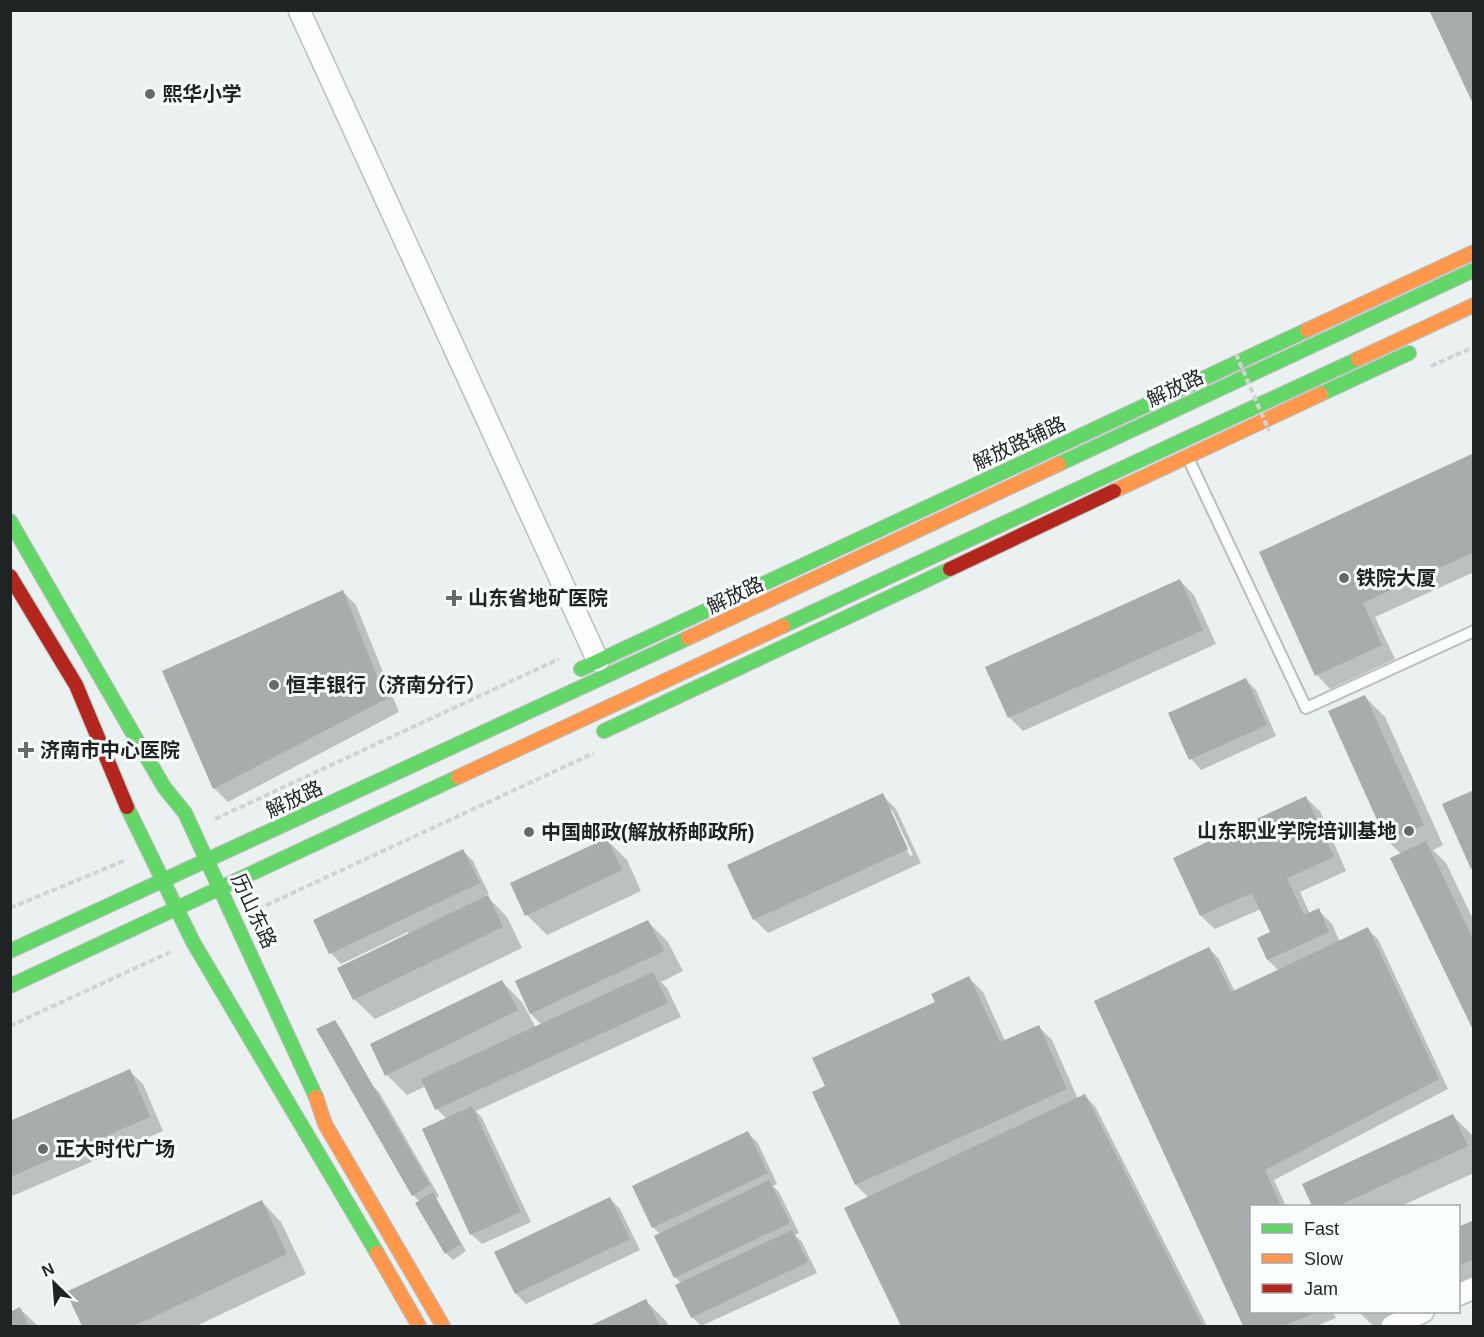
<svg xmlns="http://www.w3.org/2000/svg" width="1484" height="1337" font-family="Helvetica,'Noto Sans SC',sans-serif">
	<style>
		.shadow { fill: #0003; fill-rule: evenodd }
		.building { fill: #a8acac }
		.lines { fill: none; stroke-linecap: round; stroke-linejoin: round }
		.lane-casing { stroke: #babebe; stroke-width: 14 }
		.street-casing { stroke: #babebe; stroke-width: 24 }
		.fast-casing { stroke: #babebe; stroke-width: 16 }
		.slow-casing { stroke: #babebe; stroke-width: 16 }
		.jam-casing { stroke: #babebe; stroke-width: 16 }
		.path { stroke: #d2d3d3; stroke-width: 4; stroke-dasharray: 6 3; stroke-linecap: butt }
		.lane { stroke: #fcfdfd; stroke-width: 10 }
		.street { stroke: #fcfdfd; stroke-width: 21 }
		.fast { stroke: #63d668; stroke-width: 14 }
		.slow { stroke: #ff974d; stroke-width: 14 }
		.jam { stroke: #b3261e; stroke-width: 14 }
		.path-bridge { stroke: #d2d3d3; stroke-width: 4; stroke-dasharray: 6 3; stroke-linecap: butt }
		.poi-dot { fill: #666b6c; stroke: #fafeff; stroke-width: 2 }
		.labels { text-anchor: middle; stroke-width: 6; stroke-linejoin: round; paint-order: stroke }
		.poi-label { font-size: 20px; font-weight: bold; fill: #1f2324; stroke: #fafeff; text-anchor: start }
		.street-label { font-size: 20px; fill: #1f2324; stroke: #fafeff }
	</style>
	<rect width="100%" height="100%" fill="#ebf0f1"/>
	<g class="shadow">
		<polygon points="1474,455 1474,572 1375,617 1395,659 1330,689 1317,675 1261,552"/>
		<polygon points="1180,581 1194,595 1216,644 1023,731 1009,717"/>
		<polygon points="342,591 356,605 399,712 228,802 214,788"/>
		<polygon points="1246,680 1256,690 1276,736 1201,770 1191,759 1170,714"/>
		<polygon points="1364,696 1385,717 1443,845 1433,850 1446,863 1474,921 1474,1029 1401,854 1388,841"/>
		<path d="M882 795 896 809 921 863 768 933 754 919ZM889 810H892L913 855 910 856Z"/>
		<polygon points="1306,798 1320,811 1346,871 1300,892 1310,914 1318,910 1332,924 1340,942 1367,929 1378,939 1448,1089 1274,1180 1286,1206 1252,1206 1252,1312 1333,1312 1336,1318 1316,1326 1244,1326 1096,1001 1209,948 1219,959 1235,992 1279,971 1268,960 1272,933 1261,909 1215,929 1201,916"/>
		<polygon points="607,840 627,860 641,891 547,935 527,915"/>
		<polygon points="463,851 473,861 489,894 486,895 507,917 522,948 375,1019 354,999 409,935 408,932 341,964 331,953 315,921"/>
		<polygon points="648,922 668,942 683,971 661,982 667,988 681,1017 476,1111 482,1118 531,1222 482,1244 471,1234 447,1119 437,1109 426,1086 407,1095 387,1075 502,982 522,1002 536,1028 542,1025 531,1014 517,982"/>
		<polygon points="969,978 983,992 1005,1041 1038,1026 1052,1040 1078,1099 1085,1096 1095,1106 1207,1326 902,1326 846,1209 869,1198 856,1185 814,1093 827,1087"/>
		<polygon points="335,1022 341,1029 373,1086 379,1092 439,1196 436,1198 466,1251 453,1260 446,1253 417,1203 420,1202 413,1195"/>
		<polygon points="129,1071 143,1084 163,1131 10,1197 10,1122"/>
		<polygon points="1453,1116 1474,1137 1474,1173 1401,1206 1314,1206 1304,1185"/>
		<polygon points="747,1132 758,1143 777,1184 773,1186 779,1192 799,1233 795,1235 802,1242 817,1273 701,1326 692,1317 682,1284 675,1277 660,1234 653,1227"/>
		<polygon points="610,1199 620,1209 640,1250 526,1304 516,1294 496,1253"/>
		<polygon points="261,1201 281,1222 306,1274 196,1326 84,1326 68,1293"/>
		<polygon points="1474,1221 1474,1288 1458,1295 1458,1228"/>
		<polygon points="646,1301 666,1321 669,1326 593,1326"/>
		<polygon points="20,1309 38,1326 10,1326 10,1313"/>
		<polygon points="1359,1312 1424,1312 1392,1326 1373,1326"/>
	</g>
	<g class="building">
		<polygon points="1429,10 1474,10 1474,106"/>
		<polygon points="1474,453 1474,552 1363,603 1382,645 1315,676 1259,552"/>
		<polygon points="1180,579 1203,630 1008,718 985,667"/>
		<polygon points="343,590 386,699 213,789 162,671"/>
		<polygon points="1246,678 1267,725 1189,760 1168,713"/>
		<polygon points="1365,695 1424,825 1387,842 1328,711"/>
		<polygon points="1474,790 1474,867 1471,869 1442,804"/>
		<polygon points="883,793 908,849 753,920 727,865"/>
		<polygon points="1306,796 1334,857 1287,878 1304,915 1319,908 1329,932 1267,960 1257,938 1270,932 1252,893 1200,916 1173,858"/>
		<polygon points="607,838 622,870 525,916 510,883"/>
		<polygon points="1426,841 1474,941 1474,1032 1390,858"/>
		<polygon points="463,849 480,883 329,954 313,920"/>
		<polygon points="488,895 503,927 353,1000 337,968"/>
		<polygon points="648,920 664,951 530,1014 515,981"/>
		<polygon points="1368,927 1439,1079 1265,1170 1281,1206 1252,1206 1252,1312 1317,1312 1283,1326 1243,1326 1094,1001 1209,947 1231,992"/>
		<polygon points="653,972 668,1003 435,1110 421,1079"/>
		<polygon points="969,976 1000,1042 1039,1025 1067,1089 855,1185 812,1092 825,1086 812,1058 935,1002 931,994"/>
		<polygon points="502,980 518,1010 385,1076 370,1044"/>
		<polygon points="335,1020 430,1185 412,1196 316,1029"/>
		<polygon points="130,1069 150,1117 10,1177 10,1121"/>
		<polygon points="1085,1094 1203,1326 901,1326 844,1208"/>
		<polygon points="472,1106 521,1212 470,1235 422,1129"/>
		<polygon points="1453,1114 1468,1146 1338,1206 1312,1206 1302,1184"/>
		<polygon points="748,1131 768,1173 652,1228 632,1186"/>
		<polygon points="769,1180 790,1223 674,1278 654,1236"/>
		<polygon points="433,1192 461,1244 445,1254 415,1203"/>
		<polygon points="610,1197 630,1239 515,1294 494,1252"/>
		<polygon points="262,1200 287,1254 134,1326 82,1326 66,1292"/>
		<polygon points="1474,1220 1474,1259 1458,1266 1458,1227"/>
		<polygon points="792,1230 808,1262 691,1318 675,1285"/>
		<polygon points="646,1299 660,1326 590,1326"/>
		<polygon points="20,1307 29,1326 10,1326 10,1312"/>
	</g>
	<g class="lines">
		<g class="lane-casing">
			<polyline id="lane" points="1188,458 1306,708 1474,631"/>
		</g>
		<g class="street-casing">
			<g id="street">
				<polyline points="299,10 598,661"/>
				<polyline points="1458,1295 1474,1288"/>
				<polyline points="1392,1326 1423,1312"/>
			</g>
		</g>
		<g class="fast-casing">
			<g id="fast">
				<polyline points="1321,394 1409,353"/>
				<polyline points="1059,464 1474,270"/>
				<polyline points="10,521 164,787 185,813 316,1097"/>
				<polyline points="783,626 1358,359"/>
				<polyline points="581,669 1307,330"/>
				<polyline points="604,731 950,569"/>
				<polyline points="127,807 193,942 377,1253"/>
				<polyline points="10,951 688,638"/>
				<polyline points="10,986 458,777"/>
			</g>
		</g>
		<g class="slow-casing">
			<g id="slow">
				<polyline points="1307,330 1474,252"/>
				<polyline points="1358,359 1474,305"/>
				<polyline points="1114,491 1321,394"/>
				<polyline points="688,638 1059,464"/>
				<polyline points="458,777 783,626"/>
				<polyline points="316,1097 325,1124 443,1326"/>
				<polyline points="377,1253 419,1326"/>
			</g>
		</g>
		<g class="jam-casing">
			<g id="jam">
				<polyline points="950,569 1114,491"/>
				<polyline points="10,576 76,685 127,807"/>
			</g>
		</g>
		<g class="path">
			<polyline points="1431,366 1474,347"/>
			<polyline points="215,819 559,659"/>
			<polyline points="10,908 126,860"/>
			<polyline points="258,909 594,753"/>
			<polyline points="10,1026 170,952"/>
		</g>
		<use href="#lane" class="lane"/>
		<use href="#street" class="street"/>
		<use href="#fast" class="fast"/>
		<use href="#slow" class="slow"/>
		<use href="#jam" class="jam"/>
		<polyline class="path-bridge" points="1236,354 1269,431"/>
	</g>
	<g class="poi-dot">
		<circle cx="150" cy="94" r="6"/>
		<circle cx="1344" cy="578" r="6"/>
		<path d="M451 589h6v6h6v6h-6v6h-6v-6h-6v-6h6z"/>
		<circle cx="274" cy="685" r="6"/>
		<path d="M23 741h6v6h6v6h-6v6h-6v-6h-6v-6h6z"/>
		<circle cx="1409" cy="831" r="6"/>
		<circle cx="529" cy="832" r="6"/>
		<circle cx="43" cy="1149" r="6"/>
	</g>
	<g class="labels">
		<g class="poi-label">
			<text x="162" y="101">熙华小学</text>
			<text x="1356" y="585">铁院大厦</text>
			<text x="468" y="605">山东省地矿医院</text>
			<text x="286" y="692">恒丰银行（济南分行）</text>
			<text x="40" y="757">济南市中心医院</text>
			<text x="1397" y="838" text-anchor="end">山东职业学院培训基地</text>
			<text x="541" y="839">中国邮政(解放桥邮政所)</text>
			<text x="55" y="1156">正大时代广场</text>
		</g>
		<g class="street-label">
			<text transform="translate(1175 388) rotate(-25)" y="7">解放路</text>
			<text transform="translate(1019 443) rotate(-25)" y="7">解放路辅路</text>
			<text transform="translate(735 595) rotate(-25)" y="7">解放路</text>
			<text transform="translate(294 799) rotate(-25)" y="7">解放路</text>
			<text transform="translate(254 911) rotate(65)" y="7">历山东路</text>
		</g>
	</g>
	<rect width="1484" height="1337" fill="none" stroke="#1f2324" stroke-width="24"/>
	<rect x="1250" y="1205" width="210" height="108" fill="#fafeff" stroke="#a2a6a7" stroke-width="1.5"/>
	<rect x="1262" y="1224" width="30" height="9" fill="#63d668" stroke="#a2a6a7" stroke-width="1.5"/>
	<text x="1304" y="1235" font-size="18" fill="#1f2324">Fast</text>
	<rect x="1262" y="1254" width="30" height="9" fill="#ff974d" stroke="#a2a6a7" stroke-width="1.5"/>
	<text x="1304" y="1265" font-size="18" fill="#1f2324">Slow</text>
	<rect x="1262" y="1284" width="30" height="9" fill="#b3261e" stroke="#a2a6a7" stroke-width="1.5"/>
	<text x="1304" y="1295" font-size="18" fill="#1f2324">Jam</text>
	<g transform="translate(54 1283) rotate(335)" stroke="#fafeff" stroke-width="4.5" paint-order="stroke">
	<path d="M0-4.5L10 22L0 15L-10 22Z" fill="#1f2324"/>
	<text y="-9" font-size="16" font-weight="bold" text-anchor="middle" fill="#1f2324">N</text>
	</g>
</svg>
